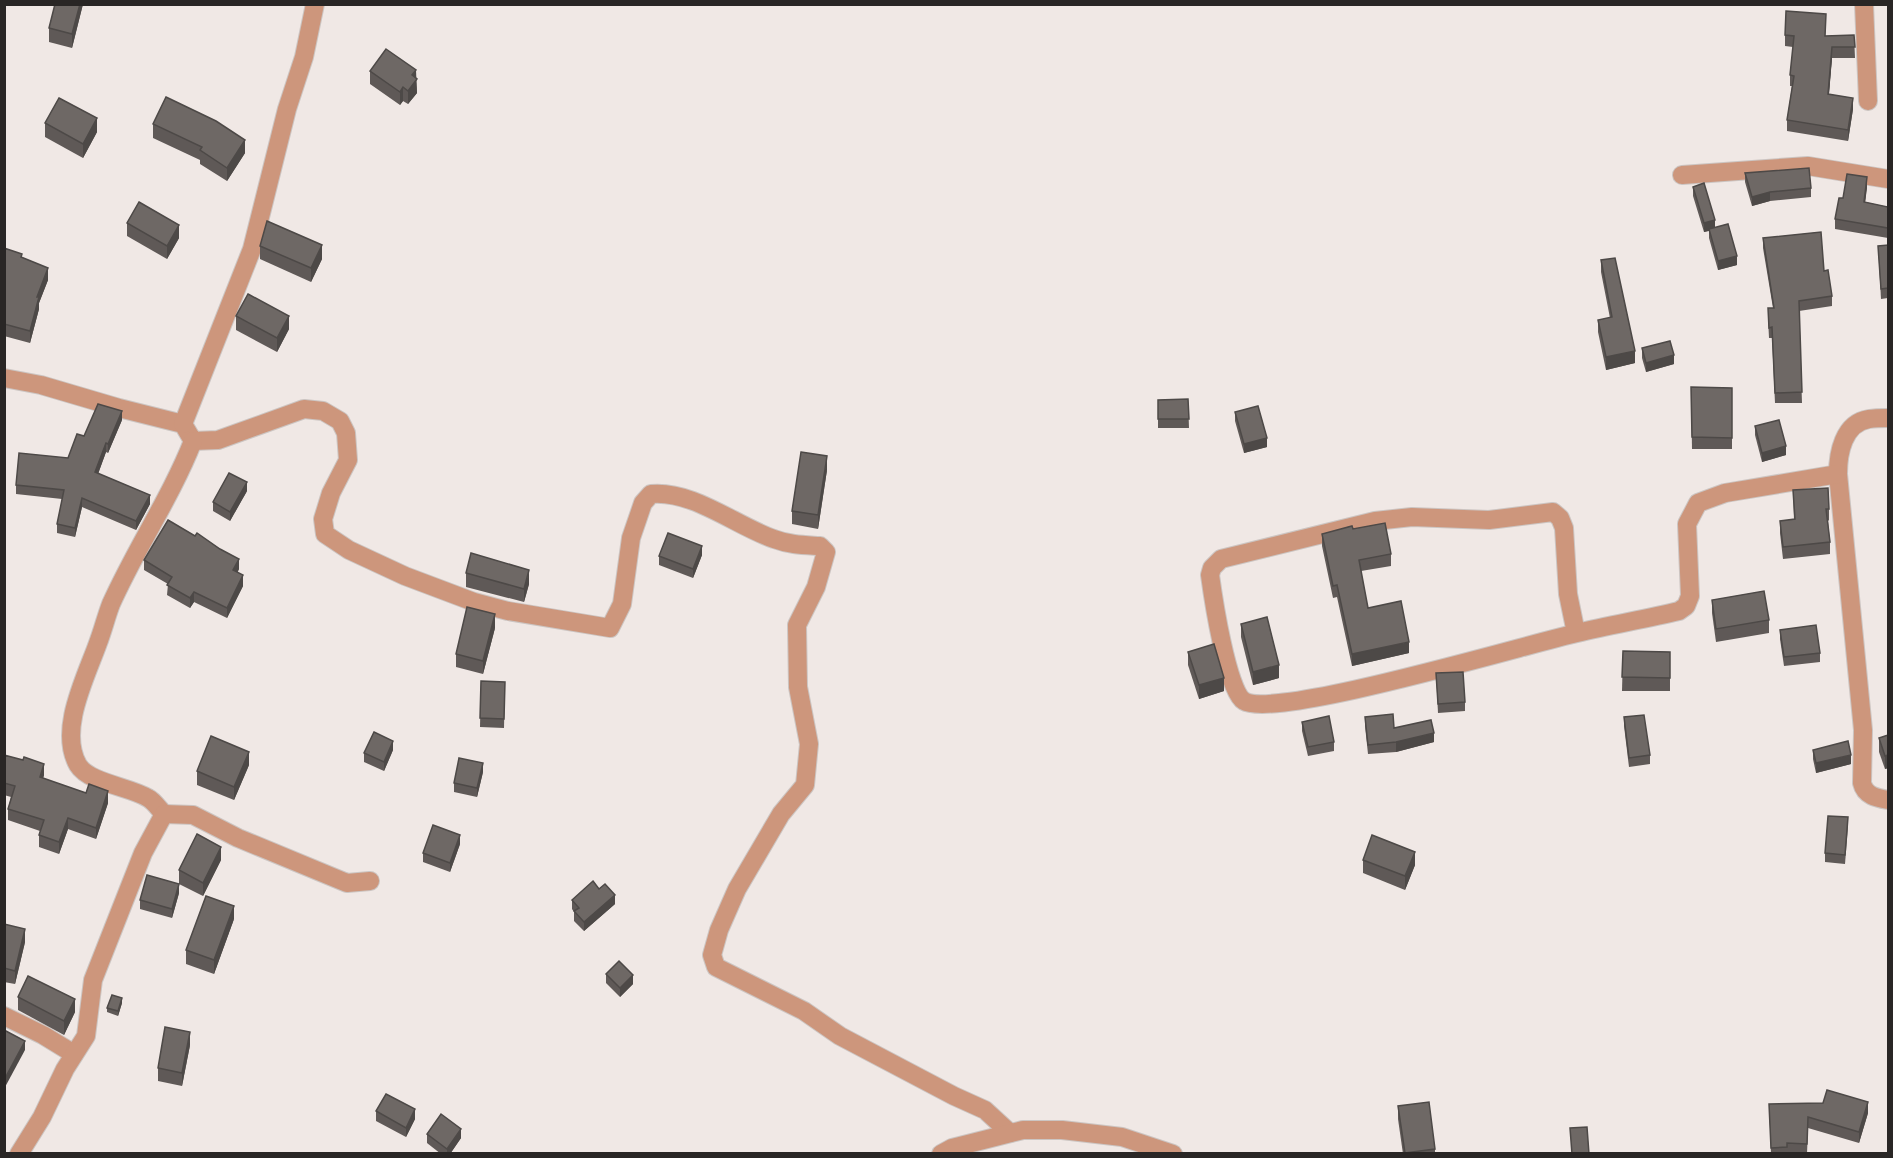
<svg xmlns="http://www.w3.org/2000/svg" width="1893" height="1158" font-family="Lora,serif">
	<style>
		.lines { fill: none; stroke-linecap: round; stroke-linejoin: round }
		.minor-casing { stroke: #ccc5c2; stroke-width: 20 }
		.minor { stroke: #cd967c; stroke-width: 18 }
		.wall { fill: #5f5957 }
		.shaded-wall { fill: #4d4947 }
		.building { fill: #6e6865; stroke: #4d4947; stroke-width: 1.5 }
	</style>
	<rect width="100%" height="100%" fill="#f0e8e5"/>
	<g class="lines">
		<g class="minor-casing">
			<g id="minor">
				<polyline points="1864,4 1868,101"/>
				<polyline points="1682,175 1808,166 1888,179"/>
				<path d="M4 378 41 385 119 408 183 424 193 441 218 440 304 409 323 411 340 421 346 433 348 460 331 493 323 519 325 534 349 550 405 576 474 602 508 611 610 628 622 604 631 538 643 503 651 494C693 490 736 526 774 539 790 545 804 545 820 546L826 552 816 587 797 625 798 687 809 744 805 785 781 814 737 889 719 930 712 955 716 967 804 1011 840 1036 954 1096 985 1110 1010 1133"/>
				<path d="M1888 418C1882 418 1875 418 1869 419 1843 423 1838 454 1838 474L1863 730 1862 783C1865 796 1877 798 1888 800"/>
				<polyline points="183,424 252,249 287,109 304,57 315,4"/>
				<path d="M1576 633 1568 594 1564 528 1560 518 1553 512 1489 520 1412 517 1375 521 1221 559 1212 568 1210 575C1213 597 1227 691 1244 701 1274 720 1528 644 1577 633 1611 625 1645 619 1679 611L1686 606 1690 596 1687 524 1698 503 1725 493 1838 474"/>
				<path d="M164 814C159 809 154 801 148 798 131 787 89 783 78 765 58 730 86 677 98 643 103 630 106 617 111 604 136 548 171 497 193 441"/>
				<polyline points="4,1016 43,1035 74,1054"/>
				<polyline points="19,1154 42,1117 65,1069 86,1036 93,980 143,853 164,814 193,815 238,838 347,883 370,881"/>
				<polyline points="941,1154 952,1148 1023,1130 1062,1130 1122,1137 1173,1154"/>
			</g>
		</g>
		<use href="#minor" class="minor"/>
	</g>
	<g class="wall">
		<polygon points="83,4 72,48 49,42 49,28"/>
		<polygon points="1826,25 1825,36 1854,35 1855,58 1832,58 1829,94 1853,109 1848,141 1787,131 1787,120 1792,86 1790,86 1790,75 1793,47 1785,46 1785,35"/>
		<polygon points="370,71 416,78 417,93 408,104 403,101 400,105 370,84"/>
		<polygon points="45,123 97,132 83,158 45,137"/>
		<polygon points="153,124 245,153 227,181 200,164 200,160 153,138"/>
		<polygon points="1745,173 1811,188 1811,197 1770,201 1752,206 1745,182"/>
		<polygon points="1693,187 1715,227 1737,265 1718,270 1709,238 1709,231 1704,232 1693,196"/>
		<polygon points="1867,187 1865,202 1888,207 1888,238 1835,229 1835,219 1843,198"/>
		<polygon points="127,223 179,238 167,259 127,236"/>
		<polygon points="1763,238 1824,271 1832,296 1832,306 1799,311 1802,403 1775,403 1772,338 1769,338 1768,318 1773,308 1763,248"/>
		<polygon points="1888,245 1888,298 1881,299 1878,246"/>
		<polygon points="260,246 322,259 311,282 260,259"/>
		<polygon points="4,248 22,257 48,280 39,303 39,309 30,343 4,336"/>
		<polygon points="1601,260 1635,363 1606,370 1598,332 1598,320 1610,318 1601,272"/>
		<polygon points="236,316 289,329 277,352 236,330"/>
		<polygon points="1642,348 1674,364 1646,372 1642,358"/>
		<polygon points="1691,387 1732,388 1732,449 1692,449"/>
		<polygon points="1188,399 1189,428 1158,428 1158,400"/>
		<polygon points="1235,412 1267,447 1244,453 1235,421"/>
		<polygon points="122,420 108,453 106,452 98,474 150,504 136,530 82,507 75,537 57,533 57,524 62,499 16,494 16,485 68,458 84,436"/>
		<polygon points="1755,426 1786,455 1762,462 1755,435"/>
		<polygon points="827,470 818,529 792,524 792,511"/>
		<polygon points="1793,490 1829,509 1829,520 1828,521 1830,542 1830,554 1783,559 1780,533 1780,521 1794,520"/>
		<polygon points="247,491 230,521 213,511 213,502"/>
		<polygon points="1353,529 1391,554 1391,566 1361,571 1368,608 1409,653 1352,666 1337,597 1333,598 1322,546 1322,534"/>
		<polygon points="702,555 693,578 659,565 659,556"/>
		<polygon points="144,560 239,569 237,573 243,586 227,618 194,602 190,608 167,595 168,584 144,570"/>
		<polygon points="466,573 529,584 524,602 466,587"/>
		<polygon points="1712,600 1769,620 1769,633 1716,642 1712,613"/>
		<polygon points="1241,624 1279,678 1253,685 1241,637"/>
		<polygon points="495,628 483,674 456,667 456,654"/>
		<polygon points="1780,630 1820,653 1820,662 1784,666 1780,639"/>
		<polygon points="1623,651 1670,652 1670,691 1622,691"/>
		<polygon points="1188,652 1224,691 1199,699 1188,665"/>
		<polygon points="1436,673 1465,702 1465,711 1438,713"/>
		<polygon points="481,681 505,682 504,728 480,727"/>
		<polygon points="1365,717 1394,728 1434,742 1396,752 1368,754 1365,726"/>
		<polygon points="1624,717 1650,755 1650,764 1629,767 1624,726"/>
		<polygon points="1302,722 1334,742 1334,751 1308,756 1302,731"/>
		<polygon points="1888,735 1888,768 1885,769 1879,752 1879,738"/>
		<polygon points="393,750 384,771 364,762 364,753"/>
		<polygon points="1813,750 1851,764 1816,773 1813,759"/>
		<polygon points="4,755 44,775 43,778 108,803 96,839 68,829 59,854 39,847 39,835 40,831 8,820 8,809 11,797 4,795"/>
		<polygon points="249,765 234,800 197,785 197,771"/>
		<polygon points="483,772 477,797 454,792 454,783"/>
		<polygon points="1848,826 1845,864 1825,862 1825,853"/>
		<polygon points="460,844 450,872 423,862 423,853"/>
		<polygon points="221,860 203,896 179,884 179,870"/>
		<polygon points="1363,860 1415,865 1405,890 1363,873"/>
		<polygon points="179,893 172,918 140,909 140,900"/>
		<polygon points="572,900 615,904 584,931 574,921 574,912 572,909"/>
		<polygon points="234,919 214,974 186,964 186,950"/>
		<polygon points="4,924 25,942 15,984 4,982"/>
		<polygon points="606,974 633,984 620,997 606,983"/>
		<polygon points="18,997 75,1012 64,1035 18,1010"/>
		<polygon points="122,1003 118,1016 107,1012 107,1008"/>
		<polygon points="190,1045 182,1086 158,1081 158,1068"/>
		<polygon points="1769,1104 1868,1113 1859,1143 1808,1128 1807,1154 1771,1154"/>
		<polygon points="1398,1106 1435,1149 1435,1154 1403,1154 1398,1119"/>
		<polygon points="376,1111 415,1119 406,1137 376,1121"/>
		<polygon points="427,1134 461,1138 450,1154 441,1154 427,1143"/>
	</g>
	<g class="shaded-wall">
		<polygon points="80,4 83,4 72,48 72,34"/>
		<polygon points="1832,47 1832,58 1828,105 1828,94"/>
		<polygon points="416,70 417,93 408,104 408,91 412,75"/>
		<polygon points="403,87 403,101 400,105 400,92"/>
		<polygon points="1853,98 1853,109 1848,141 1848,130"/>
		<polygon points="97,118 97,132 83,158 83,144"/>
		<polygon points="245,140 245,153 227,181 227,168"/>
		<polygon points="1867,177 1867,187 1864,212 1864,202"/>
		<polygon points="1770,192 1770,201 1752,206 1752,197"/>
		<polygon points="1715,220 1715,229 1704,232 1704,223"/>
		<polygon points="179,225 179,238 167,259 167,246"/>
		<polygon points="322,245 322,259 311,282 311,268"/>
		<polygon points="1737,256 1737,265 1718,270 1718,261"/>
		<polygon points="48,268 48,280 39,303 39,309 30,343 30,331 37,297"/>
		<polygon points="289,316 289,329 277,352 277,338"/>
		<polygon points="1635,351 1635,363 1606,370 1606,357"/>
		<polygon points="1674,355 1674,364 1646,372 1646,363"/>
		<polygon points="122,411 122,420 108,453 108,444"/>
		<polygon points="1267,438 1267,447 1244,453 1244,444"/>
		<polygon points="106,443 106,452 95,482 95,472"/>
		<polygon points="1786,446 1786,455 1762,462 1762,453"/>
		<polygon points="827,456 827,470 818,529 818,515"/>
		<polygon points="247,482 247,491 230,521 230,512"/>
		<polygon points="150,495 150,504 136,530 136,521"/>
		<polygon points="82,498 82,507 75,537 75,528"/>
		<polygon points="702,546 702,555 693,578 693,569"/>
		<polygon points="239,559 239,569 233,581 233,570"/>
		<polygon points="529,570 529,584 524,602 524,589"/>
		<polygon points="243,575 243,586 227,618 227,608"/>
		<polygon points="194,592 194,602 190,608 190,598"/>
		<polygon points="495,614 495,628 483,674 483,661"/>
		<polygon points="1409,642 1409,653 1352,666 1352,654"/>
		<polygon points="1279,665 1279,678 1253,685 1253,672"/>
		<polygon points="1224,678 1224,691 1199,699 1199,685"/>
		<polygon points="1434,733 1434,742 1396,752 1396,742"/>
		<polygon points="393,741 393,750 384,771 384,762"/>
		<polygon points="249,752 249,765 234,800 234,787"/>
		<polygon points="1851,755 1851,764 1816,773 1816,763"/>
		<polygon points="1888,755 1888,768 1885,769 1885,756"/>
		<polygon points="483,763 483,772 477,797 477,788"/>
		<polygon points="44,764 44,775 40,789 40,777"/>
		<polygon points="108,791 108,803 96,839 96,828"/>
		<polygon points="68,818 68,829 59,854 59,842"/>
		<polygon points="460,835 460,844 450,872 450,863"/>
		<polygon points="221,847 221,860 203,896 203,883"/>
		<polygon points="1415,852 1415,865 1405,890 1405,876"/>
		<polygon points="179,884 179,893 172,918 172,909"/>
		<polygon points="615,895 615,904 584,931 584,922"/>
		<polygon points="234,906 234,919 214,974 214,960"/>
		<polygon points="25,929 25,942 15,984 15,971"/>
		<polygon points="633,975 633,984 620,997 620,988"/>
		<polygon points="122,998 122,1003 118,1016 118,1011"/>
		<polygon points="75,999 75,1012 64,1035 64,1021"/>
		<polygon points="190,1032 190,1045 182,1086 182,1073"/>
		<polygon points="25,1041 25,1050 4,1089 4,1080"/>
		<polygon points="1868,1102 1868,1113 1859,1143 1859,1132"/>
		<polygon points="415,1109 415,1119 406,1137 406,1128"/>
		<polygon points="461,1129 461,1138 450,1154 447,1154 447,1149"/>
	</g>
	<g class="building">
		<polygon points="55,4 80,4 72,34 49,28"/>
		<polygon points="1786,11 1826,14 1825,36 1854,35 1855,47 1832,47 1828,94 1853,98 1848,130 1787,120 1794,76 1790,75 1794,36 1785,35"/>
		<polygon points="386,49 416,70 412,75 417,79 408,91 403,87 400,92 370,71"/>
		<polygon points="166,97 216,121 245,140 227,168 200,150 202,147 153,124"/>
		<polygon points="59,98 97,118 83,144 45,123"/>
		<polygon points="1809,168 1811,188 1770,192 1752,197 1745,173"/>
		<polygon points="1847,174 1867,177 1864,202 1888,207 1888,228 1835,219 1839,198 1843,198"/>
		<polygon points="1704,183 1715,220 1704,223 1693,187"/>
		<polygon points="139,202 179,225 167,246 127,223"/>
		<polygon points="267,221 322,245 311,268 260,246"/>
		<polygon points="1728,224 1737,256 1718,261 1709,229"/>
		<polygon points="1821,232 1824,271 1828,270 1832,296 1799,301 1802,392 1775,393 1772,327 1769,328 1768,308 1774,308 1763,238"/>
		<polygon points="1888,245 1888,288 1881,289 1878,246"/>
		<polygon points="4,248 22,254 21,257 48,268 37,297 39,297 30,331 4,324"/>
		<polygon points="1615,258 1635,351 1606,357 1598,320 1612,317 1601,260"/>
		<polygon points="248,294 289,316 277,338 236,316"/>
		<polygon points="1670,341 1674,355 1646,363 1642,348"/>
		<polygon points="1691,387 1732,388 1732,438 1692,437"/>
		<polygon points="1188,399 1189,419 1158,419 1158,400"/>
		<polygon points="98,404 122,411 108,444 106,443 95,472 150,495 136,521 82,498 75,528 57,524 64,490 16,485 19,453 68,458 77,434 84,436"/>
		<polygon points="1258,406 1267,438 1244,444 1235,412"/>
		<polygon points="1779,420 1786,446 1762,453 1755,426"/>
		<polygon points="801,452 827,456 818,515 792,511"/>
		<polygon points="229,473 247,482 230,512 213,502"/>
		<polygon points="1828,488 1829,509 1826,509 1830,542 1783,547 1780,521 1795,519 1793,490"/>
		<polygon points="168,520 195,536 197,533 220,549 239,559 233,570 243,575 227,608 194,592 190,598 167,585 172,577 144,560"/>
		<polygon points="1385,523 1391,554 1359,560 1368,608 1401,601 1409,642 1352,654 1337,585 1333,586 1322,534 1352,526 1353,529"/>
		<polygon points="668,533 702,546 693,569 659,556"/>
		<polygon points="471,553 529,570 524,589 466,573"/>
		<polygon points="1764,591 1769,620 1716,629 1712,600"/>
		<polygon points="467,607 495,614 483,661 456,654"/>
		<polygon points="1267,617 1279,665 1253,672 1241,624"/>
		<polygon points="1816,625 1820,653 1784,657 1780,630"/>
		<polygon points="1214,644 1224,678 1199,685 1188,652"/>
		<polygon points="1623,651 1670,652 1670,678 1622,677"/>
		<polygon points="1463,672 1465,702 1438,704 1436,673"/>
		<polygon points="481,681 505,682 504,719 480,718"/>
		<polygon points="1393,714 1394,728 1431,720 1434,733 1396,742 1368,745 1365,717"/>
		<polygon points="1644,715 1650,755 1629,758 1624,717"/>
		<polygon points="1329,716 1334,742 1308,747 1302,722"/>
		<polygon points="374,732 393,741 384,762 364,753"/>
		<polygon points="1888,735 1888,755 1885,756 1879,738"/>
		<polygon points="211,736 249,752 234,787 197,771"/>
		<polygon points="1848,741 1851,755 1816,763 1813,750"/>
		<polygon points="4,755 23,760 24,757 44,764 40,777 86,793 89,784 108,791 96,828 68,818 59,842 39,835 44,820 8,809 15,786 4,783"/>
		<polygon points="459,758 483,763 477,788 454,783"/>
		<polygon points="1828,816 1848,817 1845,855 1825,853"/>
		<polygon points="433,825 460,835 450,863 423,853"/>
		<polygon points="197,834 221,847 203,883 179,870"/>
		<polygon points="1372,835 1415,852 1405,876 1363,860"/>
		<polygon points="147,875 179,884 172,909 140,900"/>
		<polygon points="593,881 599,889 605,884 615,895 584,922 574,911 579,908 572,900"/>
		<polygon points="206,896 234,906 214,960 186,950"/>
		<polygon points="4,924 25,929 15,971 4,968"/>
		<polygon points="619,961 633,975 620,988 606,974"/>
		<polygon points="28,976 75,999 64,1021 18,997"/>
		<polygon points="112,995 122,998 118,1011 107,1008"/>
		<polygon points="165,1027 190,1032 182,1073 158,1068"/>
		<polygon points="4,1030 25,1041 4,1080"/>
		<polygon points="1827,1090 1868,1102 1859,1132 1808,1117 1807,1144 1787,1143 1787,1147 1771,1148 1769,1104 1823,1103"/>
		<polygon points="386,1094 415,1109 406,1128 376,1111"/>
		<polygon points="1429,1102 1435,1149 1405,1153 1398,1106"/>
		<polygon points="441,1114 461,1129 447,1149 427,1134"/>
		<polygon points="1587,1127 1589,1154 1572,1154 1570,1128"/>
	</g>
	<rect width="1893" height="1158" fill="none" stroke="#292625" stroke-width="12"/>
</svg>
